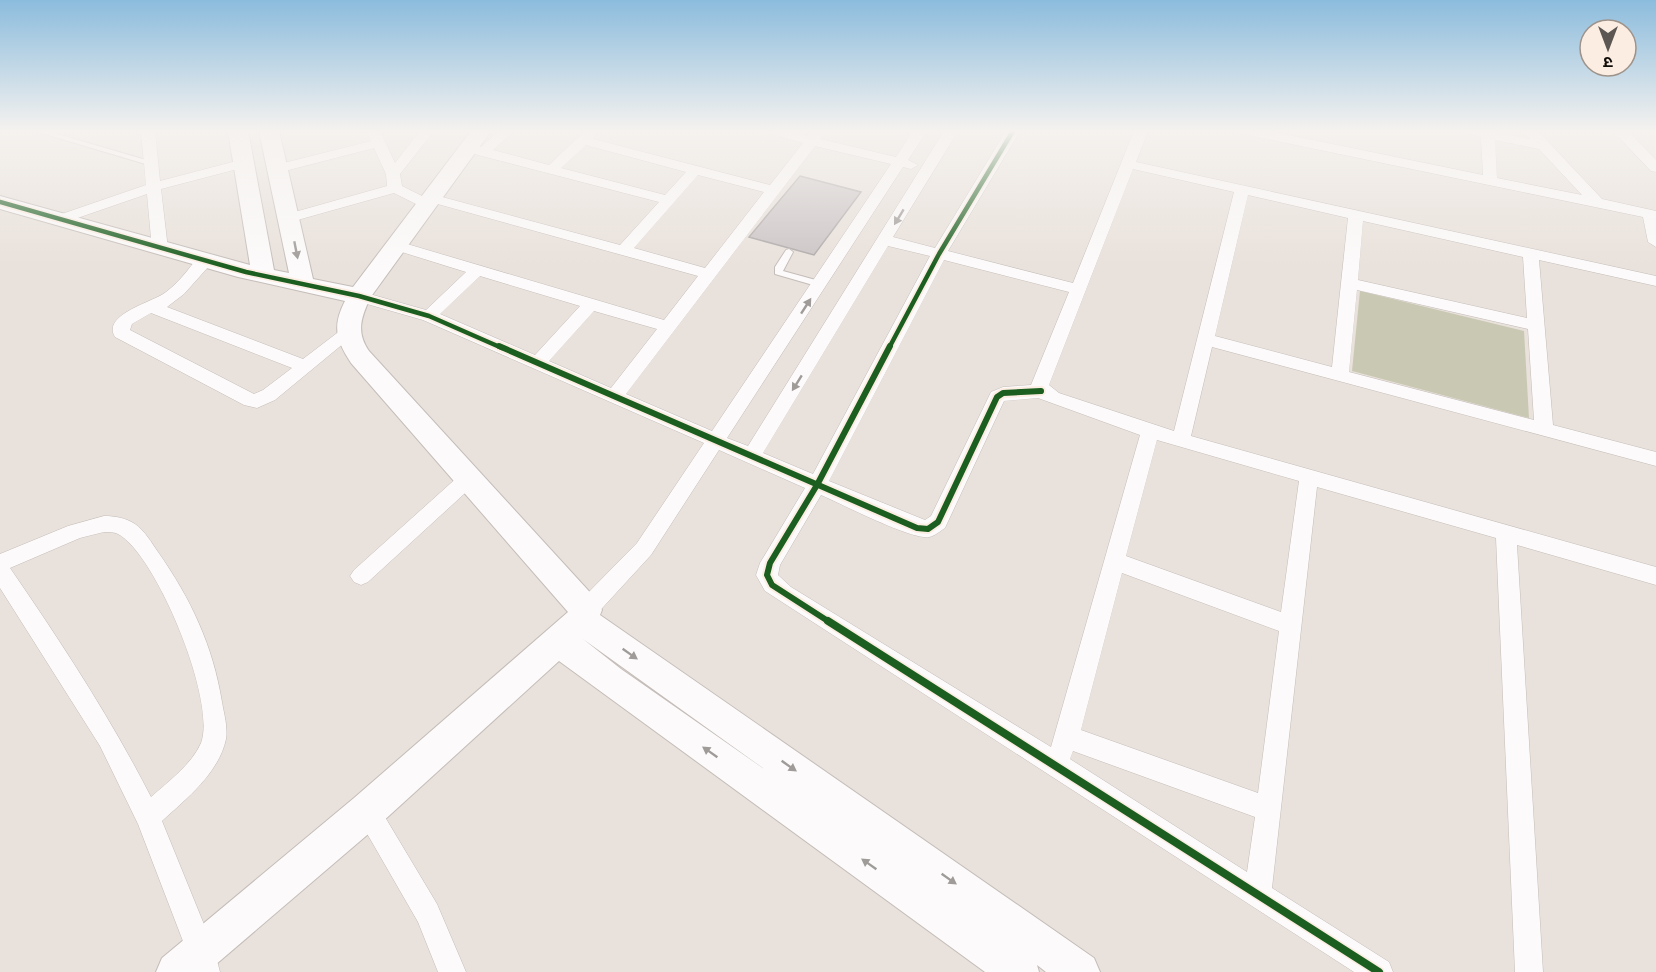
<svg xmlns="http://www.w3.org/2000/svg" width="1656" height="972" font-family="'Nunito Sans','Noto Sans Devanagari',sans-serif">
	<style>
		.green { fill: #c9c9b3 }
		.building { fill: #cbc5c5; stroke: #afaaaa; stroke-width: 1.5 }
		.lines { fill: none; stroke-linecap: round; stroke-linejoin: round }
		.lane-casing { stroke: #c4bdb9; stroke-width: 2 }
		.street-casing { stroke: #c4bdb9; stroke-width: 1 }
		.secondary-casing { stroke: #c4bdb9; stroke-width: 2 }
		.lane { fill: #fcfafa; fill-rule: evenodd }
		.street { fill: #fcfafa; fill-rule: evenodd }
		.secondary { fill: #fcfafa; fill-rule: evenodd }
		.cycleway-far2-casing { stroke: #fcede2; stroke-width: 8 }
		.cycleway-far1-casing { stroke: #fcede2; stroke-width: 10 }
		.cycleway-casing { stroke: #fcede2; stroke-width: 11 }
		.cycleway-far2 { stroke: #1b5e20; stroke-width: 4.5 }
		.cycleway-far1 { stroke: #1b5e20; stroke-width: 6 }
		.cycleway { stroke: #1b5e20; stroke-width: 8 }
		.oneway { fill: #9e9b99 }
	</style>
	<rect width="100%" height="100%" fill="#e9e1db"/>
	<polygon class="green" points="1360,291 1524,331 1529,418 1352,371"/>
	<polygon class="building" points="800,176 861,192 814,255 749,237"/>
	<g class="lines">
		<g class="lane-casing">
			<g id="lane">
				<polygon points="35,131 47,131 156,163 149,165"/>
				<polygon points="789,249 793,252 783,271 823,282 823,286 820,287 775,274 775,267 786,250"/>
			</g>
		</g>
		<g class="street-casing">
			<g id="street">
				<polygon points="141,131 155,131 160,181 244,159 251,163 249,166 161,189 168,249 165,252 160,254 152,249 147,194 63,223 53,223 51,220 53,217 146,185"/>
				<path d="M366 131H380L395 163 420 131H434L400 174 402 186 424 197 431 194 620 245 659 202 478 155 462 148 469 144 481 147 499 131H514L493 150 549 165 585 131H597L593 139 770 185 803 143 763 131H788L808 136 812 131H826L820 139 896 157 913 131H927L908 160 918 165 911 169 903 167 727 438 748 446 944 131H958L893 237 935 248 1006 131H1020L948 251 1073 283 1134 131H1148L1136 162 1656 276V286L1539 260 1553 425 1656 452V466L1212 347 1191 436 1656 567V585L1517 545 1543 972H1515L1496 538 1317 487 1272 888 1389 962 1393 972H1354L765 591 756 575 760 563 805 488 719 450 651 555 594 617 586 619 578 617 575 610 578 603 637 543 704 443 423 320 353 300 351 296 359 291 426 310 466 272 392 249 389 246 392 243 397 241 664 320 698 276 434 203 432 207H422L394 193 294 221H284L282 218 284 215 387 186 386 174 374 148 277 173 270 169 272 166 371 141ZM586 145 686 172 665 195 561 168ZM815 146 891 164 712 431 626 394ZM1133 169 1234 192 1174 431 1059 393 1049 385ZM698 175 764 192 705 268 634 248ZM1248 195 1348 218 1332 367 1215 336ZM1363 221 1523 257 1527 318 1358 280ZM888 246 930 256 813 474 763 453ZM944 260 1069 292 1031 385 1003 387 991 392 931 516 925 520 829 481ZM480 276 580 306 535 355 440 314ZM1357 290 1528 329 1534 420 1349 372ZM594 311 657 329 611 388 549 361ZM1038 398 1140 435 1051 747 791 587 778 575 780 565 821 495C842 504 911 540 929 537 935 536 940 531 945 528L1004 401ZM1157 440 1299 481 1281 612 1126 556ZM1122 573 1279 631 1258 793 1081 730ZM1073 751 1255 817 1247 872 1070 759Z"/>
				<path d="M1241 131H1269L1483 175 1481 137 1463 131H1491L1530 139 1523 131H1538L1602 199 1656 211V247L1648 242 1643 217 1248 135ZM1495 140 1539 149 1582 195 1497 178Z"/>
				<polygon points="1613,131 1628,131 1656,160 1656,172 1651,171"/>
				<path d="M204 256 212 261 210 265 184 294 167 307 303 359 341 330 347 328 355 334 275 400 257 408 244 405 115 337C101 314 154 302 166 292 179 282 188 270 198 257ZM151 313 292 368 263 390 254 394 130 330 132 324Z"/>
				<polygon points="468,471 475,474 478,479 475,484 368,582 361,585 354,582 350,576 354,570 461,474"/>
				<path d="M104 516C115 516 126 518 135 524 145 531 151 542 158 552 191 599 213 646 222 702 224 714 228 727 226 739 219 773 186 799 162 821L214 949 220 972H192L186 949 138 824 100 746 0 588V554L68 526ZM104 532C109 532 114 532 118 534 156 554 217 702 201 743 192 764 168 782 151 797 110 717 61 642 10 568L80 538Z"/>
				<polygon points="367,798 376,802 437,904 466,972 438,972 418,922 354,811 358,802"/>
			</g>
		</g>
		<g class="secondary-casing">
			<path id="secondary" d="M228 131H248L274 270 289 273 259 131H279L313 279 353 287 471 131H491L370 298C361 318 356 332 369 351L597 600 602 610 600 615 1094 958 1100 972H1046L1037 965 1039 972H985L559 661 380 824 207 972H156L162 958 354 798 568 612 351 363C336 340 332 326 345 301L238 277 0 209V196L250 265ZM583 639 774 776 621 669Z"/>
		</g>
		<use href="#lane" class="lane"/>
		<use href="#street" class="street"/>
		<use href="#secondary" class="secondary"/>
		<g class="cycleway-far2-casing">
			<g id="cycleway-far2">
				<polyline points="0,202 246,272 359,296 429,316 502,348"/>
				<polyline points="889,348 939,254 1013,131"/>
			</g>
		</g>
		<g class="cycleway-far1-casing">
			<g id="cycleway-far1">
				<polyline points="499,346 917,528 928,529 938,522 997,397 1003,393 1041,391"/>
				<polyline points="831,623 772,585 767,575 770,563 817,485 890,346"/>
			</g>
		</g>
		<g class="cycleway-casing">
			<polyline id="cycleway" points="828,621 1379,972"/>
		</g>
		<use href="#cycleway-far2" class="cycleway-far2"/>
		<use href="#cycleway-far1" class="cycleway-far1"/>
		<use href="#cycleway" class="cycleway"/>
	</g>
	<defs><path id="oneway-solid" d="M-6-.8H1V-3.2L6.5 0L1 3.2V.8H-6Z" transform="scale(1.5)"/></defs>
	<g class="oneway">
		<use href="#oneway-solid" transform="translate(899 217) rotate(121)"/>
		<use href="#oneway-solid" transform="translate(296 250) rotate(79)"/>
		<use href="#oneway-solid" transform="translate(806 306) rotate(-57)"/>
		<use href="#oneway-solid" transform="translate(797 383) rotate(122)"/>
		<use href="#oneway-solid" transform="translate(630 654) rotate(35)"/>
		<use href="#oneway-solid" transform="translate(710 752) rotate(-145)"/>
		<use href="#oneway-solid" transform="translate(789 766) rotate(35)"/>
		<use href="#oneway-solid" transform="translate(869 864) rotate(-145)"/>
		<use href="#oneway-solid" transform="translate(949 879) rotate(35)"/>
	</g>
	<linearGradient id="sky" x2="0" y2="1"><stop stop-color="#8cbcdd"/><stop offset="0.49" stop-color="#f5f2ef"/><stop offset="1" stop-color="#f5f2ef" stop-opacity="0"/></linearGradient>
	<rect width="1656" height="267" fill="url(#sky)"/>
	<g transform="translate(1608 48) rotate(180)"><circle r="28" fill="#fcede2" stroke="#9e938b" stroke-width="1.5"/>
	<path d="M0-4.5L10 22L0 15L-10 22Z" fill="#5c5752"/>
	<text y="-9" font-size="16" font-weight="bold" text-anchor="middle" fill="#100c08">उ</text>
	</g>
</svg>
